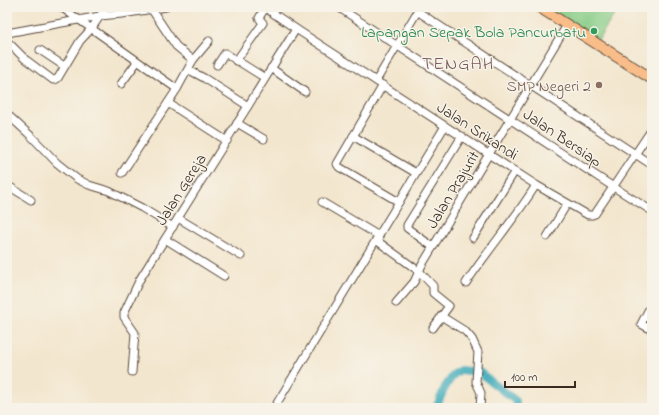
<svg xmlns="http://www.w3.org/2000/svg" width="659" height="415" font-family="'Indie Flower',sans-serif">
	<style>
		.green { fill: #87cc86; stroke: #617b52 }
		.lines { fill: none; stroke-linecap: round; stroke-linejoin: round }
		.river { stroke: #3caaba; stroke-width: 8 }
		.minor-casing { stroke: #574638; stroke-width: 9 }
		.highway-casing { stroke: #574638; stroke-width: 12 }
		.minor { stroke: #fff; stroke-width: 7 }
		.highway { stroke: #f8bd89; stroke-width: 10 }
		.leisure-dot { fill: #2e9e5b; stroke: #f7f3e8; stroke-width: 1.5 }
		.education-dot { fill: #8d6e63; stroke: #f7f3e8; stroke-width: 1.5 }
		.labels { text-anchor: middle; stroke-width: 3; stroke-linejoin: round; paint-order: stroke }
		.leisure-label { font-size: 16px; fill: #27864d; stroke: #f7f3e8; text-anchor: end }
		.education-label { font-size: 16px; fill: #785e54; stroke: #f7f3e8; text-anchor: end }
		.street-label { font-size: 16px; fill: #3b2a1e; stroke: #f7f3e8 }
		.quarter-label { font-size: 18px; letter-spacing: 1px; fill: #78585c; stroke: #f7f3e8 }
	</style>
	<rect width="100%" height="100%" fill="#f7f3e8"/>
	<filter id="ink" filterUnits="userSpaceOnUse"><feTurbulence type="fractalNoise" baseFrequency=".025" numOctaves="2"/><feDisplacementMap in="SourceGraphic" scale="8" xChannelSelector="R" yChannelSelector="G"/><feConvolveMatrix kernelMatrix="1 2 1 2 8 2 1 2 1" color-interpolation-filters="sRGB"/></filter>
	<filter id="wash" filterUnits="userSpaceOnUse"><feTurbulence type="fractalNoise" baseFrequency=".012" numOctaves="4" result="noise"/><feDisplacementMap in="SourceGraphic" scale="16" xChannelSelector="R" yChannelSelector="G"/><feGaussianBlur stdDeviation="0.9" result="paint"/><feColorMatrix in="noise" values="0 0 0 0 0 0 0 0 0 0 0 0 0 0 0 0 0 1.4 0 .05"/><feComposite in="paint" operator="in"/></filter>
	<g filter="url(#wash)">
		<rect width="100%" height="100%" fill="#f3e6ce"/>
		<polygon class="green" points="545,7 619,7 598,40"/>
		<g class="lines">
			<polyline class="river" points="436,408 445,387 454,374 460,370 479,372 516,401 516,408"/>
		</g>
	</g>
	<g filter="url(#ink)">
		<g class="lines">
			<g class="minor-casing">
				<g id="minor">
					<polyline points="61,7 177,89"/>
					<polyline points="150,7 176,46 193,60"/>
					<polyline points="264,7 296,29 536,185 588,215 592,215 595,214 652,129"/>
					<polyline points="338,7 612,186 652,211"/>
					<polyline points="417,11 652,165"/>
					<polyline points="7,33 100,16 122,14 166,7"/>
					<polyline points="7,41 25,59 53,80 55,80 58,78 80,41 92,28 106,7"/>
					<polyline points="40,50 64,66"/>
					<polyline points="236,61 263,23 259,18 265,8"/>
					<polyline points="217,65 225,53 265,78"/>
					<polyline points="271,68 305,92"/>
					<polyline points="189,70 204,78 248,106"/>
					<polyline points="376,81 420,7"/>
					<polyline points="121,84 137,62"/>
					<polyline points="383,85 337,164 339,167 399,202"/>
					<polyline points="168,103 227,141"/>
					<polyline points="7,114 31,136 57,163 77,179 89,185 109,191 142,208 173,227"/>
					<polyline points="237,123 264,139"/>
					<polyline points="353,136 416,173"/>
					<polyline points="122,173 177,89 193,60 209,41"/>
					<polyline points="7,185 31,200"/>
					<polyline points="322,202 379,236"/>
					<polyline points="178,218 241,256"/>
					<polyline points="379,236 378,239 380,243 420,272 433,286 433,293 449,306 433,328"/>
					<polyline points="547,237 567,204"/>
					<polyline points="473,238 515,171"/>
					<polyline points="165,239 224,276"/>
					<polyline points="433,247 407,228 407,225 462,136"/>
					<path d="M466 283C488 250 515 219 536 185"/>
					<polyline points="396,303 414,282 422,265 567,25"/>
					<polyline points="652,303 641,324 652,330"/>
					<polyline points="441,316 465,331 472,339 478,352 476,382 481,393 480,408"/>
					<polyline points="132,372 135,333 124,317 124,313 140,279 296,29"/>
					<polyline points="274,408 445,126"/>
				</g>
			</g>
			<g class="highway-casing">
				<polyline id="highway" points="539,7 652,79"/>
			</g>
			<use href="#minor" class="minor"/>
			<use href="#highway" class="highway"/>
		</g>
	</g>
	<circle class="leisure-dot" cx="594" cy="31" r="4"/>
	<circle class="education-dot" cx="599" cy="85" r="4"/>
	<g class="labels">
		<g class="leisure-label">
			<text x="586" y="37">Lapangan Sepak Bola Pancurbatu</text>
		</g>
		<g class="education-label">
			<text x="591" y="91">SMP Negeri 2</text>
		</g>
		<g class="street-label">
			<text transform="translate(478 130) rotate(33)" y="6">Jalan Srikandi</text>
			<text transform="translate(563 137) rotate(34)" y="6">Jalan Bersiap</text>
			<text transform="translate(180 189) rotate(-58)" y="6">Jalan Gereja</text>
			<text transform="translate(452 189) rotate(-59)" y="6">Jalan Prajurit</text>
		</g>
		<g class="quarter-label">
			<text x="458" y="69">TENGAH</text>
		</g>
	</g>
	<rect width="659" height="415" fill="none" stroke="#f7f3e8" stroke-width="24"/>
	<path d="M505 381v6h70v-6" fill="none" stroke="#3b2a1e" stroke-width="2"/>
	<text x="511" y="381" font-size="12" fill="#3b2a1e" stroke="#f7f3e8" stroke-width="3" paint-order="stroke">100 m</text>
</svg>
